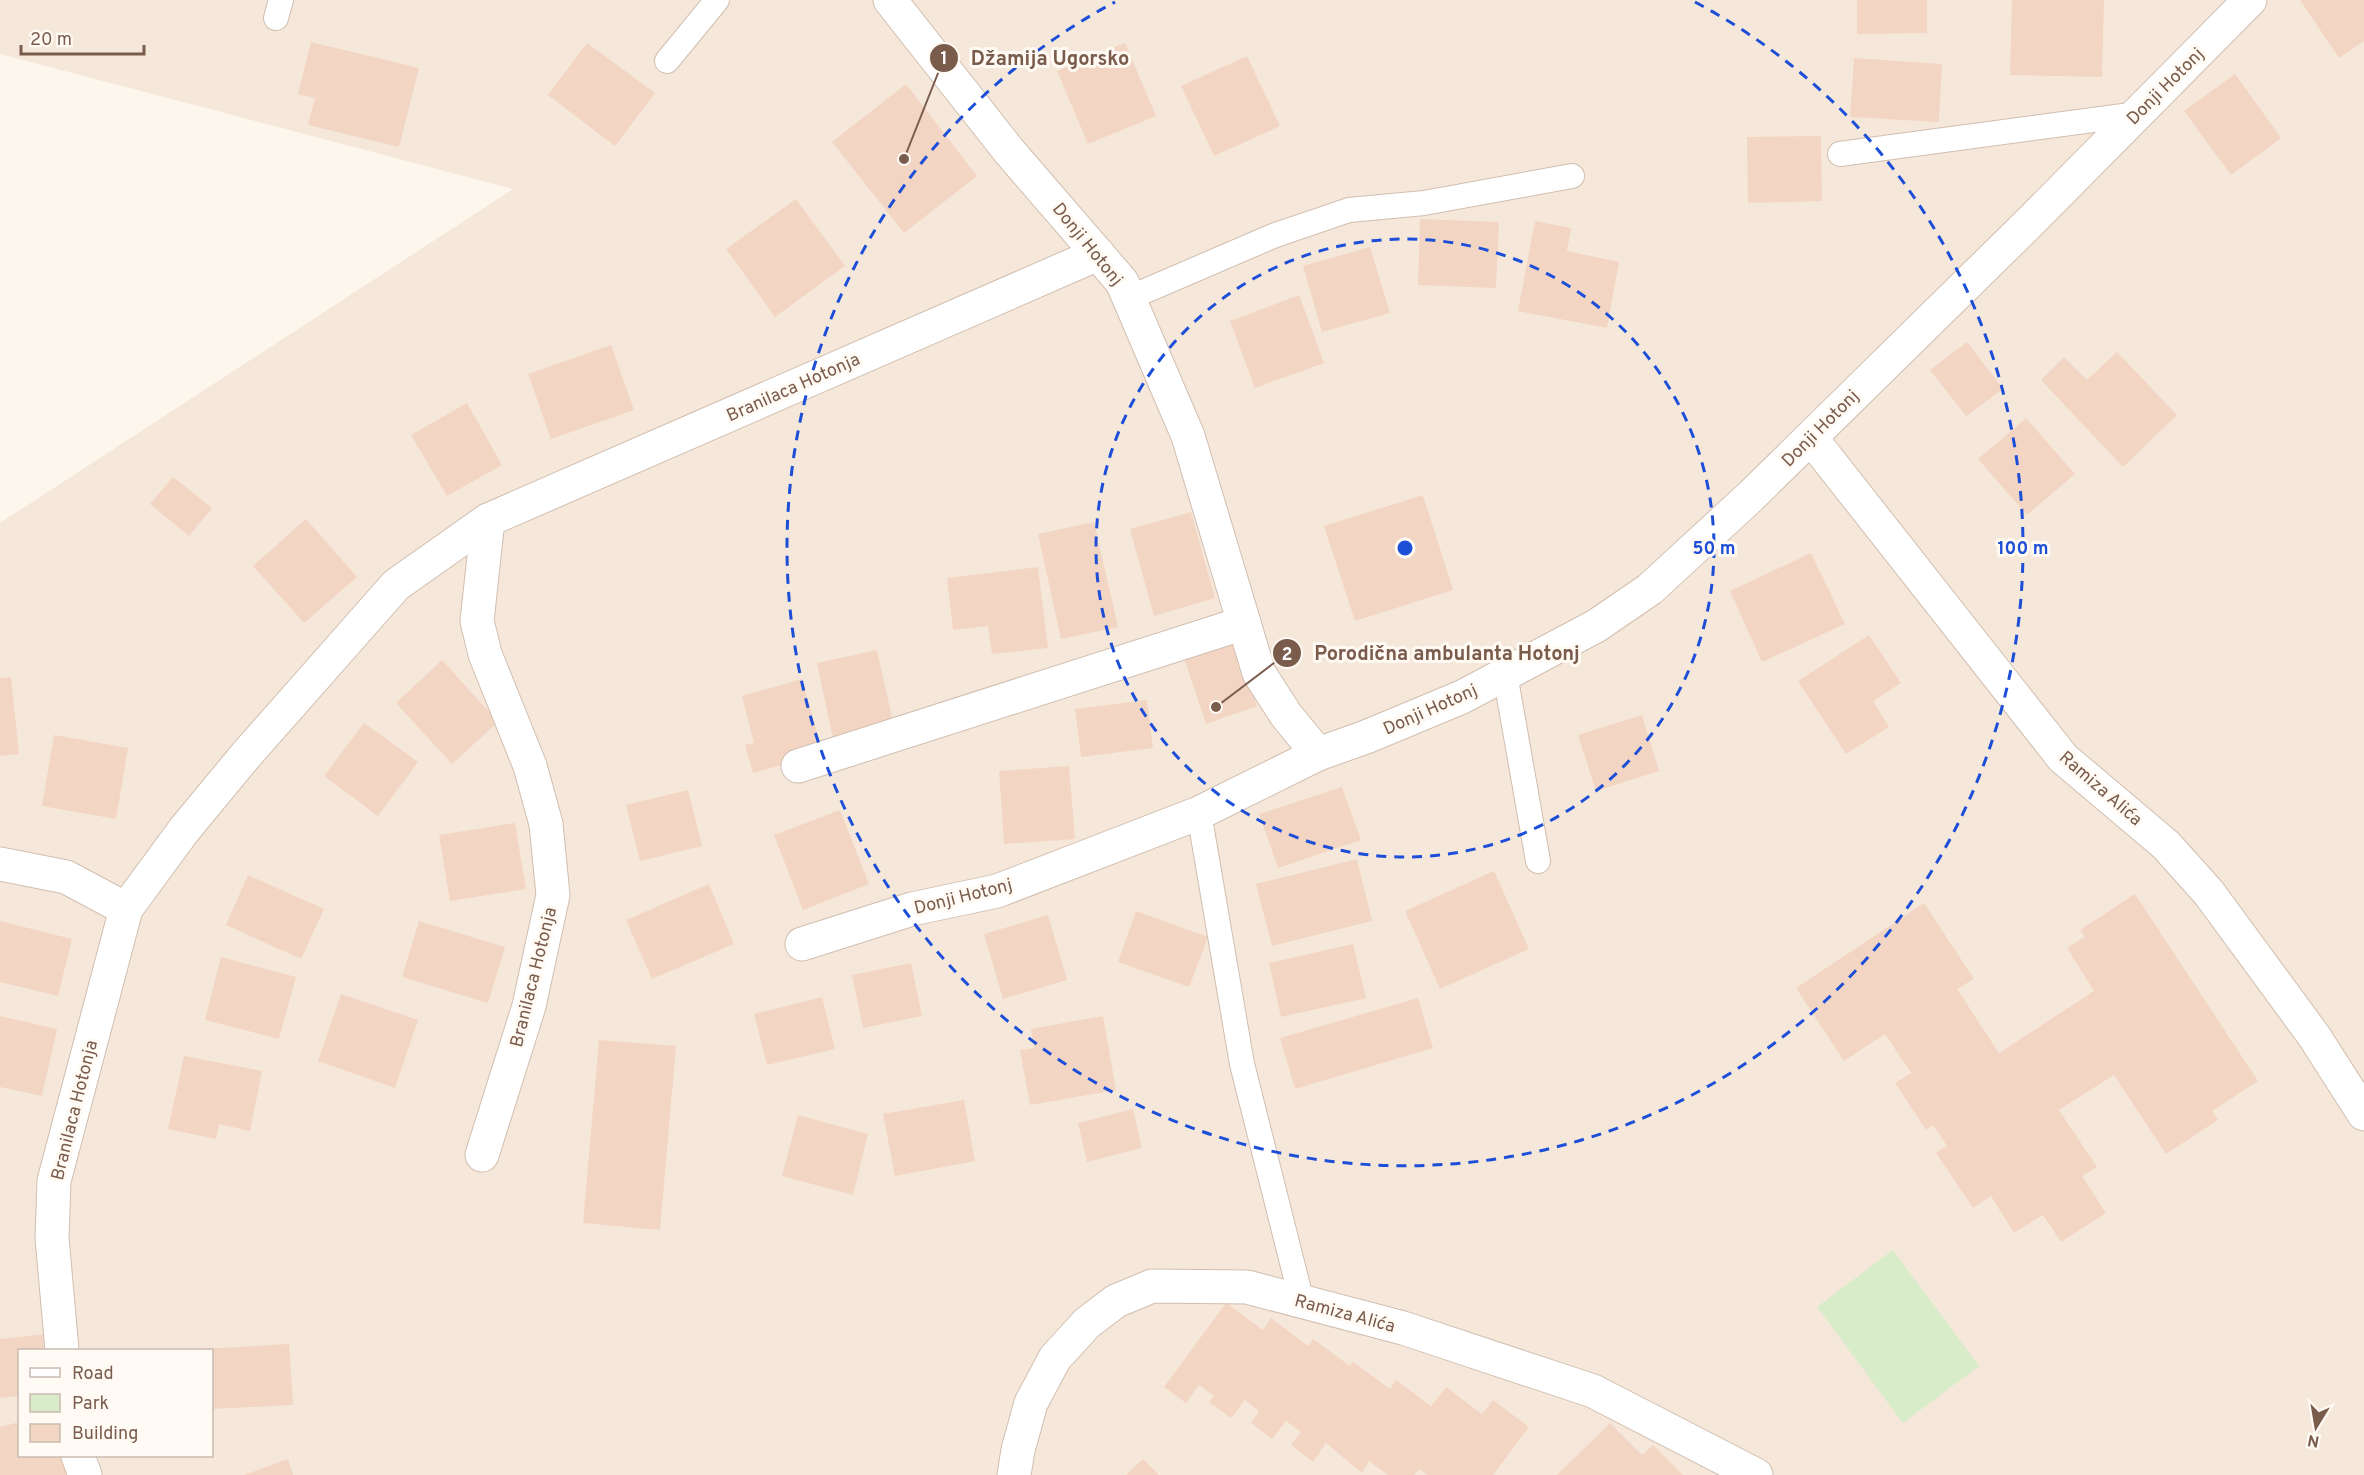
<svg xmlns="http://www.w3.org/2000/svg" width="2364" height="1475" font-family="Overpass,sans-serif">
	<style>
		.residential { fill: #f5e8da; fill-rule: evenodd }
		.green { fill: #d8ecc9 }
		.building { fill: #f3d5c3 }
		.lines { fill: none; stroke-linecap: round; stroke-linejoin: round }
		.lane-casing { stroke: #d1beb0; stroke-width: 26 }
		.street-casing { stroke: #d1beb0; stroke-width: 35 }
		.lane { stroke: #fff; stroke-width: 24 }
		.street { stroke: #fff; stroke-width: 33 }
		.ring { fill: none; stroke: #1d4ed8; stroke-width: 3; stroke-dasharray: 10 8 }
		.labels { text-anchor: middle; stroke-width: 6; stroke-linejoin: round; paint-order: stroke }
		.street-label { font-size: 18px; fill: #7a5c4d; stroke: #fffaf3 }
		.centre { fill: #1d4ed8; stroke: #fffaf3; stroke-width: 3 }
		.ring-label { font-size: 18px; text-anchor: middle; font-weight: bold; fill: #1d4ed8; stroke: #fffaf3; stroke-width: 6; stroke-linejoin: round; paint-order: stroke }
		.leader { fill: none; stroke: #7a5c4d; stroke-width: 2 }
		.callout-dot { fill: #7a5c4d; stroke: #fffaf3; stroke-width: 2 }
		.mark-label { font-size: 18px; text-anchor: middle; font-weight: bold; fill: #fff }
		.callout-label { font-size: 20px; text-anchor: middle; font-weight: bold; fill: #7a5c4d; stroke: #fffaf3; stroke-width: 6; stroke-linejoin: round; paint-order: stroke }
	</style>
	<rect width="100%" height="100%" fill="#fdf6ec"/>
	<path class="residential" d="M0 0H2364V1475H0V523L513 189 0 54ZM20 1350H212V1456H20Z"/>
	<polygon class="green" points="1893,1250 1979,1366 1903,1423 1817,1307"/>
	<g class="building">
		<polygon points="1857,0 1927,0 1927,33 1857,34"/>
		<polygon points="2012,0 2104,0 2102,77 2010,75"/>
		<polygon points="2300,0 2364,0 2364,41 2339,58"/>
		<polygon points="311,42 419,68 399,147 308,125 315,98 298,94"/>
		<polygon points="587,43 655,93 615,146 548,95"/>
		<polygon points="1125,43 1156,116 1088,144 1057,71"/>
		<polygon points="1247,56 1280,126 1214,156 1181,86"/>
		<polygon points="1854,58 1942,64 1939,122 1850,117"/>
		<polygon points="2235,74 2281,138 2231,175 2184,111"/>
		<polygon points="906,84 977,176 904,233 832,142"/>
		<polygon points="1821,136 1822,201 1748,203 1747,137"/>
		<polygon points="796,199 845,266 775,317 726,249"/>
		<polygon points="1420,219 1499,222 1496,288 1418,285"/>
		<polygon points="1535,221 1571,228 1567,251 1619,262 1607,328 1518,311"/>
		<polygon points="1370,247 1390,313 1322,332 1303,266"/>
		<polygon points="1299,295 1324,363 1255,388 1230,321"/>
		<polygon points="1967,342 2003,389 1966,416 1930,370"/>
		<polygon points="611,345 634,410 551,439 528,374"/>
		<polygon points="2117,352 2177,415 2123,467 2041,380 2064,357 2087,380"/>
		<polygon points="467,403 502,465 447,496 411,435"/>
		<polygon points="2026,418 2075,474 2027,515 1978,459"/>
		<polygon points="173,477 212,508 189,536 150,504"/>
		<polygon points="1423,495 1453,590 1355,621 1324,526"/>
		<polygon points="1191,512 1215,598 1154,616 1130,529"/>
		<polygon points="306,519 357,577 304,623 253,566"/>
		<polygon points="1094,522 1118,627 1061,639 1038,534"/>
		<polygon points="1811,553 1845,624 1762,662 1730,591"/>
		<polygon points="1038,567 1048,648 992,654 988,626 953,630 947,578"/>
		<polygon points="1869,635 1901,683 1873,701 1889,727 1846,754 1798,681"/>
		<polygon points="1235,638 1257,706 1206,724 1183,655"/>
		<polygon points="877,650 894,727 833,739 817,663"/>
		<polygon points="442,660 498,722 452,764 396,703"/>
		<polygon points="11,677 19,754 0,756 0,678"/>
		<polygon points="802,679 823,754 753,773 745,745 754,743 742,696"/>
		<polygon points="1147,700 1153,748 1081,757 1075,709"/>
		<polygon points="1642,715 1659,771 1596,791 1578,735"/>
		<polygon points="364,723 418,762 378,816 324,776"/>
		<polygon points="54,735 128,748 116,819 42,806"/>
		<polygon points="1069,766 1075,839 1004,844 999,771"/>
		<polygon points="1342,787 1361,840 1278,868 1259,814"/>
		<polygon points="688,790 702,846 640,861 626,805"/>
		<polygon points="840,810 869,884 803,910 774,835"/>
		<polygon points="515,823 526,889 450,901 439,835"/>
		<polygon points="1357,859 1372,921 1272,946 1256,884"/>
		<polygon points="1494,871 1529,949 1440,989 1405,911"/>
		<polygon points="248,875 324,909 301,959 226,925"/>
		<polygon points="709,884 734,944 652,979 626,920"/>
		<polygon points="2135,894 2258,1081 2212,1111 2218,1120 2166,1154 2114,1075 2059,1110 2097,1167 2082,1176 2106,1213 2061,1242 2043,1215 2014,1233 1991,1196 1973,1208 1936,1153 1947,1146 1933,1125 1926,1130 1895,1083 1911,1073 1885,1034 1844,1061 1796,988 1924,903 1974,979 1957,989 1999,1053 2094,991 2067,948 2085,937 2080,930"/>
		<polygon points="1136,911 1208,937 1189,987 1118,962"/>
		<polygon points="1048,915 1067,980 1003,999 984,934"/>
		<polygon points="0,921 72,939 58,996 0,982"/>
		<polygon points="419,921 505,947 488,1003 402,977"/>
		<polygon points="1353,944 1366,998 1281,1017 1269,963"/>
		<polygon points="221,957 296,977 279,1039 205,1020"/>
		<polygon points="911,963 922,1016 863,1028 852,975"/>
		<polygon points="341,994 418,1020 395,1088 318,1061"/>
		<polygon points="822,997 835,1049 767,1065 754,1014"/>
		<polygon points="1418,998 1433,1048 1295,1089 1280,1038"/>
		<polygon points="0,1016 57,1029 42,1096 0,1087"/>
		<polygon points="1103,1016 1116,1090 1030,1105 1020,1050 1034,1048 1031,1029"/>
		<polygon points="599,1040 676,1046 660,1230 583,1223"/>
		<polygon points="184,1056 262,1071 250,1131 219,1124 216,1139 168,1129"/>
		<polygon points="964,1100 975,1161 895,1176 883,1114"/>
		<polygon points="1133,1109 1142,1148 1087,1162 1078,1123"/>
		<polygon points="798,1115 868,1134 853,1195 782,1176"/>
		<polygon points="1226,1303 1263,1330 1271,1318 1308,1346 1313,1339 1350,1366 1353,1362 1390,1389 1396,1380 1431,1406 1446,1387 1482,1414 1493,1400 1529,1427 1493,1475 1427,1475 1419,1469 1414,1475 1388,1475 1369,1461 1362,1473 1326,1443 1313,1462 1291,1445 1301,1432 1286,1421 1272,1439 1251,1423 1259,1411 1245,1400 1231,1418 1209,1402 1214,1396 1199,1385 1186,1403 1164,1387"/>
		<polygon points="46,1334 47,1350 20,1350 20,1396 0,1398 0,1339"/>
		<polygon points="289,1344 293,1405 212,1409 212,1350 201,1350 201,1349"/>
		<polygon points="20,1422 20,1456 64,1456 69,1475 0,1475 0,1427"/>
		<polygon points="1610,1423 1642,1455 1653,1445 1683,1475 1557,1475"/>
		<polygon points="288,1459 293,1475 244,1475"/>
		<polygon points="1143,1459 1159,1475 1126,1475"/>
	</g>
	<g class="lines">
		<g class="lane-casing">
			<g id="lane">
				<polyline points="276,18 281,0"/>
				<polyline points="667,61 717,0"/>
				<polyline points="1840,154 2138,114"/>
				<polyline points="1129,298 1273,236 1349,210 1424,203 1572,176"/>
				<polyline points="1505,674 1538,861"/>
				<polyline points="1199,813 1242,1064 1302,1302"/>
			</g>
		</g>
		<g class="street-casing">
			<g id="street">
				<polyline points="890,0 1009,151 1122,282 1188,436 1259,673 1286,715 1318,754 1366,737 1462,697 1596,626 1650,589 1751,496 2031,221 2250,0"/>
				<polyline points="1811,438 2063,758 2166,845 2209,893 2314,1036 2364,1114"/>
				<polyline points="798,766 1244,623"/>
				<polyline points="0,864 66,877 126,909"/>
				<polyline points="802,944 912,909 997,891 1199,813 1318,754"/>
				<polyline points="482,1155 529,1006 553,895 546,824 530,766 485,654 477,621 488,520"/>
				<polyline points="62,1350 52,1238 54,1181 126,909 184,830 246,755 396,585 488,520 1098,254"/>
				<polyline points="78,1456 85,1475"/>
				<polyline points="1014,1475 1018,1450 1031,1403 1055,1358 1087,1323 1116,1301 1152,1286 1247,1287 1403,1328 1593,1391 1756,1475"/>
			</g>
		</g>
		<use href="#lane" class="lane"/>
		<use href="#street" class="street"/>
	</g>
	<g class="ring">
		<circle cx="1405" cy="548" r="309"/>
		<path d="M1695 2A618 618 0 1 1 1115 2"/>
	</g>
	<g class="labels">
		<g class="street-label">
			<text transform="translate(2165 86) rotate(-45)" y="6">Donji Hotonj</text>
			<text transform="translate(1088 244) rotate(51)" y="6">Donji Hotonj</text>
			<text transform="translate(793 387) rotate(-24)" y="6">Branilaca Hotonja</text>
			<text transform="translate(1820 428) rotate(-45)" y="6">Donji Hotonj</text>
			<text transform="translate(1430 709) rotate(-24)" y="6">Donji Hotonj</text>
			<text transform="translate(2101 788) rotate(41)" y="6">Ramiza Alića</text>
			<text transform="translate(963 896) rotate(-14)" y="6">Donji Hotonj</text>
			<text transform="translate(533 977) rotate(-76)" y="6">Branilaca Hotonja</text>
			<text transform="translate(74 1110) rotate(-76)" y="6">Branilaca Hotonja</text>
			<text transform="translate(1345 1313) rotate(15)" y="6">Ramiza Alića</text>
		</g>
	</g>
	<circle cx="1405" cy="548" r="9" class="centre"/>
	<g class="ring-label">
		<text x="1714" y="554">50 m</text>
		<text x="2023" y="554">100 m</text>
	</g>
	<path class="leader" d="M904 159L944 58M1216 707L1287 653"/>
	<g class="callout-dot">
		<circle cx="904" cy="159" r="6"/>
		<circle cx="1216" cy="707" r="6"/>
		<circle cx="944" cy="58" r="15"/>
		<circle cx="1287" cy="653" r="15"/>
	</g>
	<g class="mark-label">
		<text x="944" y="64">1</text>
		<text x="1287" y="660">2</text>
	</g>
	<g class="callout-label">
		<text x="1050" y="65">Džamija Ugorsko</text>
		<text x="1447" y="660">Porodična ambulanta Hotonj</text>
	</g>
	<rect x="18" y="1349" width="195" height="108" fill="#fffaf3" stroke="#cabbb1" stroke-width="1.5"/>
	<rect x="30" y="1368" width="30" height="9" fill="#ffffff" stroke="#cabbb1" stroke-width="1.5"/>
	<text x="72" y="1379" font-size="18" fill="#7a5c4d">Road</text>
	<rect x="30" y="1394" width="30" height="18" fill="#d8ecc9" stroke="#cabbb1" stroke-width="1.5"/>
	<text x="72" y="1409" font-size="18" fill="#7a5c4d">Park</text>
	<rect x="30" y="1424" width="30" height="18" fill="#f3d5c3" stroke="#cabbb1" stroke-width="1.5"/>
	<text x="72" y="1439" font-size="18" fill="#7a5c4d">Building</text>
	<g transform="translate(2316 1427) rotate(191)" stroke="#fffaf3" stroke-width="4.5" paint-order="stroke">
	<path d="M0-4.5L10 22L0 15L-10 22Z" fill="#7a5c4d"/>
	<text y="-9" font-size="16" font-weight="bold" text-anchor="middle" fill="#7a5c4d">N</text>
	</g>
	<path d="M21 45v9h123v-9" fill="none" stroke="#7a5c4d" stroke-width="3"/>
	<text x="30" y="45" font-size="18" fill="#7a5c4d" stroke="#fffaf3" stroke-width="4.5" paint-order="stroke">20 m</text>
</svg>
